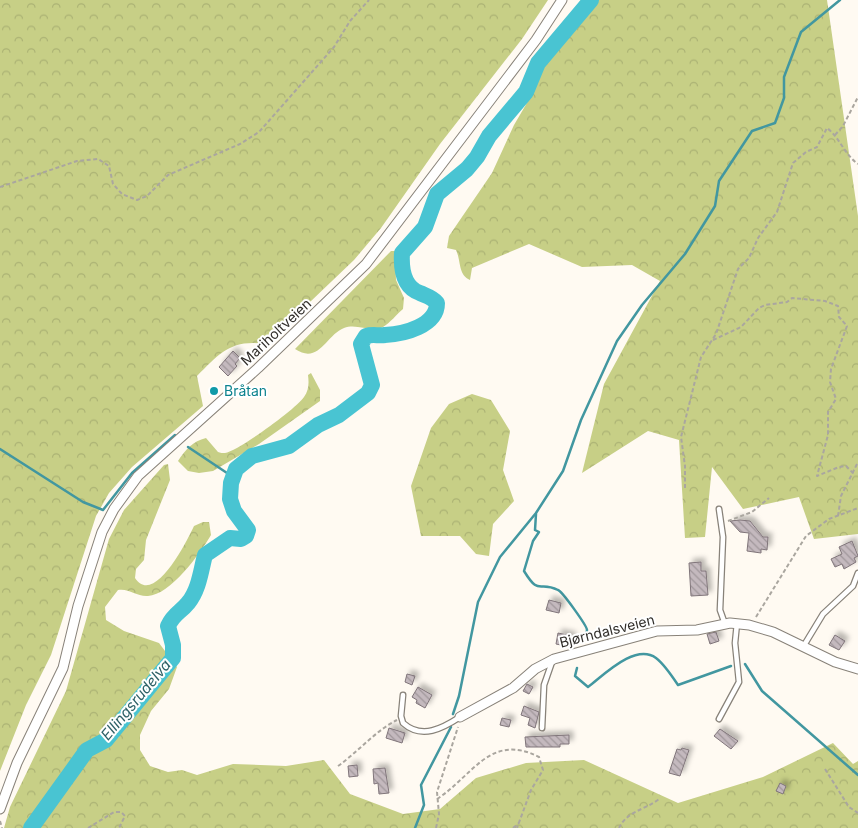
<svg xmlns="http://www.w3.org/2000/svg" width="858" height="828" font-family="Inter,sans-serif">
	<style>
		.forest { fill: url(#forest-crowns) }
		.lines { fill: none; stroke-linecap: round; stroke-linejoin: round }
		.stream { stroke: #4297a0; stroke-width: 2.5 }
		.river { stroke: #49c4d2; stroke-width: 16 }
		.building { fill: url(#building-back-hatch); stroke: #80757a; filter: url(#shadow) }
		.service-casing { stroke: #888279; stroke-width: 7 }
		.minor-casing { stroke: #888279; stroke-width: 11 }
		.path { stroke: #aaa69f; stroke-width: 2; stroke-dasharray: 4 2.5; stroke-linecap: butt }
		.service { stroke: #fff; stroke-width: 4.5 }
		.minor { stroke: #fff; stroke-width: 9 }
		.culture-dot { fill: #0f9aa8; stroke: #fff; stroke-width: 2 }
		.labels { text-anchor: middle; stroke-width: 4; stroke-linejoin: round; paint-order: stroke }
		.street-label { font-size: 14px; fill: #312e2a; stroke: #fff }
		.culture-label { font-size: 14px; fill: #0d838f; stroke: #fff; text-anchor: start }
		.water-label { font-size: 15px; font-style: italic; fill: #2e6167; stroke: #fff }
	</style>
	<defs>
		<pattern id="forest-crowns" width="20" height="18" patternUnits="userSpaceOnUse" patternTransform="scale(1.25)"><rect width="20" height="18" fill="#c7cf86"/><path d="M2 6a3 3 0 1 1 6 0M12 15a3 3 0 1 1 6 0" fill="none" stroke="#abb274"/></pattern>
		<pattern id="building-back-hatch" width="6" height="6" patternUnits="userSpaceOnUse" patternTransform="scale(1.25)"><rect width="6" height="6" fill="#c4b9be"/><path d="M-1 5l2 2M0 0l6 6M5-1l2 2" fill="none" stroke="#a0979b"/></pattern>
		<filter id="shadow"><feDropShadow dx="4" dy="-4" stdDeviation="2.5" flood-color="#0004"/></filter>
	</defs>
	<rect width="100%" height="100%" fill="#fffaf2"/>
	<g class="forest">
		<path d="M0 0H548L522 39 440 144 381 228 354 260 266 344C231 339 220 353 197 376L203 406 132 467 109 493 96 516 51 655 26 705 0 771Z"/>
		<path d="M581 0H827L858 216V534L814 539 799 497 743 509 712 467 705 537 685 538 679 440 648 431 582 473 604 384 660 281 632 265 582 267 529 244 472 268 470 280C458 275 461 260 456 250L447 248 449 236 492 173 514 125 531 96 549 46Z"/>
		<path d="M391 251H395L396 280 404 298 403 309C397 314 390 323 383 327 371 333 357 323 344 328 326 335 319 365 295 349Z"/>
		<path d="M311 373 320 390V401L259 444 213 471 199 473 188 471 178 461C185 450 193 441 206 438L218 452C220 453 223 453 225 453 238 451 296 409 304 397 309 390 309 383 308 375Z"/>
		<polygon points="472,394 491,400 510,431 503,470 514,501 493,524 489,556 476,554 460,536 421,536 411,486 431,428 449,404"/>
		<path d="M168 464 170 480 146 540 144 560 136 569 135 578C154 607 187 541 194 526L203 522H209L211 535C200 554 170 595 148 596 137 597 129 588 118 590L105 607 106 620 124 631 159 643 177 667 169 689 151 711 140 735V750L150 766 168 772 182 770 197 775 233 764 286 766 324 760 350 794 403 814 440 809 476 778 526 763 584 760 678 803 763 777 833 743 853 764 858 761V828H4L10 807 66 691 109 539 124 510 164 465Z"/>
	</g>
	<g class="lines">
		<g class="stream">
			<polyline points="188,447 233,477"/>
			<polyline points="0,449 83,502 103,510 132,473 175,435"/>
			<path d="M536 514 535 530 539 532 533 541 524 571C540 597 538 580 558 590 562 591 587 626 587 630 587 630 586 637 586 637"/>
			<polyline points="745,664 762,691 858,775"/>
			<path d="M577 668 575 676 588 687C604 675 635 643 656 658 664 664 672 676 678 685L731 666"/>
			<polyline points="453,714 459,696 478,602 500,557 536,513 563,471 581,420 617,341 642,305 685,254 715,206 719,181 752,131 775,123 784,98 784,77 801,32 840,0"/>
			<polyline points="415,828 424,805 421,785 451,727"/>
		</g>
		<path class="river" d="M31 828 87 750 106 740 173 658V645L168 626C174 613 180 613 188 603 199 590 201 570 205 555L230 538 241 539 246 536 248 530 234 511 230 499 231 483 236 469 252 456 289 446 318 425 339 415 368 393 372 385 361 344 366 336C372 334 379 336 385 335 404 334 437 326 437 303 432 297 426 296 420 293 403 287 401 269 402 253L425 227 437 194 467 169 477 157 489 136 526 92 538 63 591 0"/>
	</g>
	<g class="building">
		<polygon points="233,351 240,358 235,364 237,366 228,376 219,367"/>
		<polygon points="740,520 750,521 763,537 768,537 767,550 761,549 761,553 747,551 749,533 740,532 730,521"/>
		<polygon points="852,541 858,556 854,558 856,562 844,569 842,564 835,567 831,559 842,554 839,547"/>
		<polygon points="701,562 701,571 706,571 708,595 691,596 689,563"/>
		<polygon points="549,600 561,603 559,613 546,610"/>
		<polygon points="716,632 719,641 710,644 707,634"/>
		<polygon points="558,633 572,636 570,647 556,644"/>
		<polygon points="835,635 845,641 839,650 829,645"/>
		<polygon points="407,674 415,676 412,685 405,682"/>
		<polygon points="527,684 533,687 529,694 523,691"/>
		<polygon points="418,687 432,695 425,708 416,703 417,700 412,697"/>
		<polygon points="524,706 539,712 535,728 528,725 530,718 521,715"/>
		<polygon points="502,718 511,720 509,727 500,725"/>
		<polygon points="389,728 405,733 402,743 386,738"/>
		<polygon points="720,729 738,741 731,749 714,736"/>
		<polygon points="569,735 569,744 560,744 560,747 526,747 525,737"/>
		<polygon points="682,748 689,750 680,776 669,773 677,749 681,750"/>
		<polygon points="357,765 358,776 349,777 348,766"/>
		<polygon points="385,768 389,793 379,794 378,783 374,784 373,769"/>
		<polygon points="780,783 786,786 783,794 776,791"/>
	</g>
	<g class="lines">
		<g class="service-casing">
			<g id="service">
				<polyline points="719,509 723,537 720,610 725,624"/>
				<polyline points="803,647 823,614 853,586 858,573"/>
				<path d="M403 695 401 716 403 723C422 740 443 728 460 717"/>
				<polyline points="719,719 739,682 735,643 737,623"/>
				<polyline points="542,728 544,685 552,662"/>
			</g>
		</g>
		<g class="minor-casing">
			<g id="minor">
				<polyline points="460,717 513,688 535,669 554,659 657,631 697,630 730,623 749,625 773,632 835,662 858,669"/>
				<polyline points="0,809 17,763 63,668 78,606 102,532 114,509 138,476 258,368 366,264 536,40 562,0"/>
			</g>
		</g>
		<g class="path">
			<polyline points="835,135 843,126 858,97"/>
			<polyline points="0,187 77,161 98,159 109,166 113,184 122,194 137,200 147,196 168,175 240,144 259,132 334,47 350,21 369,0"/>
			<polyline points="713,340 741,327 759,308 765,305 787,302 792,298 825,301 838,306 839,317 847,326 831,369 830,382 836,399 828,412 828,435 817,476 839,467 846,466 854,474"/>
			<path d="M685 488V466L681 437 701 357 716 334 738 269 749 258 758 238 777 212 793 163 806 152 817 147 827 128C840 138 844 154 858 164"/>
			<polyline points="838,516 841,496 858,462"/>
			<polyline points="728,521 752,512 769,498"/>
			<polyline points="756,617 806,536 829,519 858,508"/>
			<path d="M338 766C358 752 375 731 397 720"/>
			<polyline points="825,769 849,807 858,813"/>
			<path d="M437 799C473 776 490 732 539 757L543 770 531 790 517 828"/>
			<polyline points="0,821 2,828"/>
			<polyline points="88,828 114,812 121,812 125,816 119,828"/>
			<polyline points="436,828 439,814 437,792 458,727"/>
			<polyline points="513,828 519,823"/>
			<path d="M619 828C627 811 645 810 659 799"/>
		</g>
		<use href="#service" class="service"/>
		<use href="#minor" class="minor"/>
	</g>
	<circle class="culture-dot" cx="214" cy="391" r="5"/>
	<g class="labels">
		<g class="street-label">
			<text transform="translate(276 332) rotate(-43)" y="5">Mariholtveien</text>
			<text transform="translate(607 631) rotate(-14)" y="5">Bjørndalsveien</text>
		</g>
		<g class="culture-label">
			<text x="224" y="396">Bråtan</text>
		</g>
		<g class="water-label">
			<text transform="translate(136 700) rotate(-50)" y="5">Ellingsrudelva</text>
		</g>
	</g>
</svg>
